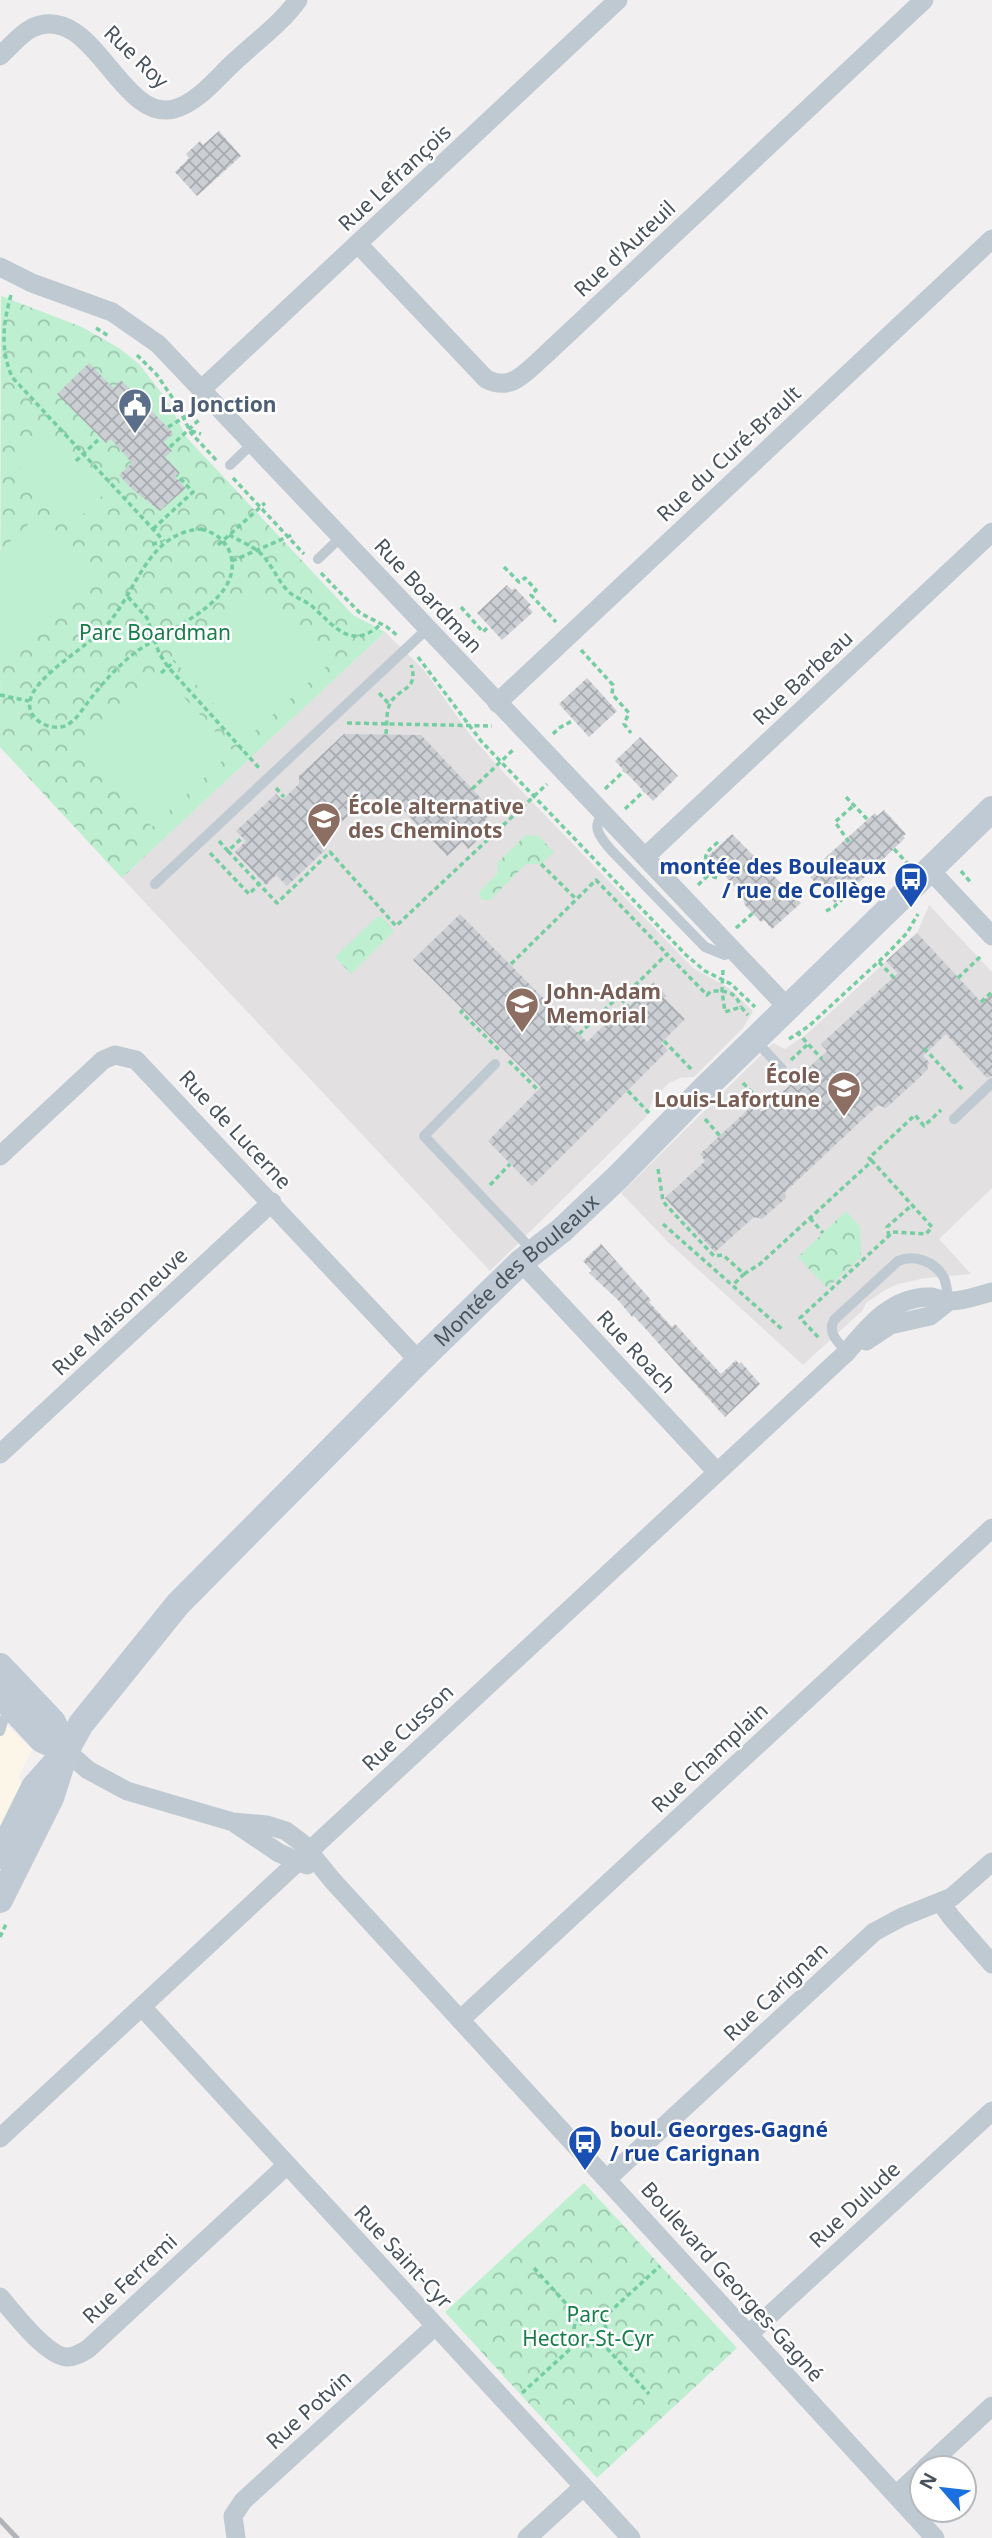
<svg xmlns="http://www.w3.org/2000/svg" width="992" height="2538" font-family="'Noto Sans',sans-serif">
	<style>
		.commercial { fill: #fcf6e8 }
		.education { fill: #e2e0e1 }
		.forest { fill: url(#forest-crowns) }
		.pitch { fill: #bdefd0 }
		.building { fill: url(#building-cross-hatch) }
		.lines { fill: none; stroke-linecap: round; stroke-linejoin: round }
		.path { stroke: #75cda1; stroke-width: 3.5; stroke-dasharray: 5 3.5; stroke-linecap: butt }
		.lane { stroke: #bfc9d1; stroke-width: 10 }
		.street { stroke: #bfc9d1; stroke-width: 19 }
		.secondary { stroke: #bfcad5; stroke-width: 26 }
		.rail { stroke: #b1b4b9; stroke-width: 5 }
		.labels { text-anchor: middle; stroke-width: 5; stroke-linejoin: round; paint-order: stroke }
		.street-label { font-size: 21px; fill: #47525c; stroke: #fff }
		.service-label { font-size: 21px; font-weight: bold; fill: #4e5e75; stroke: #fff; text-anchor: start }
		.park-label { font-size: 21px; fill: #177d4a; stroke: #fff }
		.education-label { font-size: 21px; font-weight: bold; fill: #785e54; stroke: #fff; text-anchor: start }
		.transit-label { font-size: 21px; font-weight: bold; fill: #164399; stroke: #fff; text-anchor: end }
	</style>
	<defs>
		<pattern id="forest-crowns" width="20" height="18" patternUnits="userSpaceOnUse" patternTransform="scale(1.75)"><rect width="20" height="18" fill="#bdefd0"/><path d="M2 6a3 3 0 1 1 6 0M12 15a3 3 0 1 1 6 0" fill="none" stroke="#9bc4ac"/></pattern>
		<pattern id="building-cross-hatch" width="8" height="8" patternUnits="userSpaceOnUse" patternTransform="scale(1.75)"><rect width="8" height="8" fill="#cbced3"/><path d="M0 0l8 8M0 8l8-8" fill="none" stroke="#a7aaae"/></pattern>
	</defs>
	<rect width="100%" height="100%" fill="#f1efef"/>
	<polygon class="commercial" points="0,1718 32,1750 18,1778 23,1783 0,1829"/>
	<g class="education">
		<polygon points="385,632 424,670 471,736 505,774 693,968 729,988 753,1011 743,1028 694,1077 680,1078 669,1083 653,1099 646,1117 490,1271 122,878"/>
		<polygon points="929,905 992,972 992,1188 939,1239 971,1274 925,1278 898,1284 885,1290 866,1303 863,1310 803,1365 669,1243 621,1193 773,1043 785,1049 808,1033 917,933"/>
	</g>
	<g class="forest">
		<polygon points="1,296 82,327 119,348 139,364 167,400 187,438 353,615 385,632 122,878 0,747"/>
		<polygon points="526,835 539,836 554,852 541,864 526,864 490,900 483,900 479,896 480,891 498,873 497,863"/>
		<polygon points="378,916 383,918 394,931 351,974 335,957"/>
		<polygon points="846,1211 860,1227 861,1257 827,1288 798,1257"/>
		<polygon points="584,2183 737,2348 597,2478 445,2312"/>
	</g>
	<g class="pitch">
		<polygon points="44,427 106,492 74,523 12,458"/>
		<polygon points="35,518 91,580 0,664 0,551"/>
		<polygon points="253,584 327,666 246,739 172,658"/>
		<polygon points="159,670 233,751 152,827 78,745"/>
	</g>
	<g class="building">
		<polygon points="219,131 241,156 197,196 175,172 189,158 186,154 200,141 203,145"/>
		<polygon points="89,363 113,388 121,380 173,433 164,442 172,451 165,457 180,473 175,477 186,488 160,511 131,488 119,475 132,463 111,439 106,443 57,394"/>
		<polygon points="507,585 512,590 515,588 531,605 528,607 533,612 502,640 477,613"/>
		<polygon points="587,678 617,711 589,737 559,704"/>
		<polygon points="344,734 421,735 494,812 478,828 484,834 468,849 462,842 447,856 393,799 366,799 320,842 326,849 287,886 276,875 266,885 235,852 246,841 236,831 276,794 282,800 299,784 299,776"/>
		<polygon points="640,737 678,776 653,801 615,761"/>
		<polygon points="884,810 906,834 903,836 905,838 844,897 843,896 835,903 810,877 817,870 814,868 836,848 875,813 877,816"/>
		<polygon points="732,834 801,903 772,929 764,920 761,922 744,904 745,902 738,894 740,892 707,857"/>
		<polygon points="460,914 587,1042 622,1007 625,1010 653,982 667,996 664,998 685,1019 661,1043 668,1050 532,1186 488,1141 541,1087 413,960"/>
		<polygon points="917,933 981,1002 992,993 992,1076 987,1078 946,1034 923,1056 930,1063 927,1066 928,1069 918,1079 886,1108 878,1105 785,1192 786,1198 762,1219 754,1217 715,1252 665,1198 705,1161 700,1154 754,1104 761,1112 827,1051 821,1044 898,973 886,961"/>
		<polygon points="601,1244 651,1300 649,1302 672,1327 675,1324 721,1374 736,1360 739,1364 741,1362 760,1384 725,1417 634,1316 632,1317 619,1301 589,1273 592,1271 583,1261"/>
	</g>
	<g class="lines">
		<g class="path">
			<path d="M11 295C3 324 0 348 12 377L164 541"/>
			<polyline points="96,328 110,337"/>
			<polyline points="137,355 157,375 176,403 191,433 218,462"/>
			<polyline points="168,427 195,411"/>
			<polyline points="191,431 201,434"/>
			<polyline points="170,447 201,418"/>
			<polyline points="76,461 100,438"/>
			<polyline points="233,478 304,554"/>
			<polyline points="153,529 193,492 177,475"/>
			<path d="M201 529C216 533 227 541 231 556 243 604 161 631 132 655 115 669 101 685 88 702 82 710 76 720 67 725 51 733 26 719 30 701 35 675 87 648 105 627 137 593 146 533 201 529Z"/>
			<path d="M229 535C239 540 249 545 258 551 271 562 276 578 287 590 294 598 306 600 314 608 335 627 352 651 381 624"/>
			<polyline points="152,544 162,542"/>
			<polyline points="218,545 265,503"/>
			<polyline points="232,561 294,534"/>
			<polyline points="504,567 519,582 525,578 536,590 531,595 556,622"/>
			<polyline points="321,573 360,613 387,627 398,636"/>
			<polyline points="128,597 147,618 159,653 168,667 259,768"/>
			<polyline points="461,607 483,632 489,626"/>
			<polyline points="581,650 613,685 612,694 629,713 624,724 631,733"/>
			<polyline points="418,657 481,741 686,955 705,971 731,984 755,1007"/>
			<polyline points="161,673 175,661"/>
			<polyline points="379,693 389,704"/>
			<polyline points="0,695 29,701"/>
			<polyline points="347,723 492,726"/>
			<path d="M386 734C387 726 386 714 389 706 396 687 420 692 411 665"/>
			<polyline points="553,734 559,728 574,720"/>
			<polyline points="276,788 284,797"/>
			<polyline points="472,789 514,749"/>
			<polyline points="605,789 624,771"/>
			<polyline points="846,797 868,820"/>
			<polyline points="625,809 644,791"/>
			<polyline points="219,841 228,851 243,837"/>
			<path d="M718 842C703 855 704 855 708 875L717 878 722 873"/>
			<polyline points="849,842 835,822 854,805"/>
			<polyline points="894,849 907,863"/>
			<polyline points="228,851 259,884"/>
			<polyline points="210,853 249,894 259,884 277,903 330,852 396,926 547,784"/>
			<polyline points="541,864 576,899"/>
			<polyline points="961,871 972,884"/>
			<polyline points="698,885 717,867"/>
			<polyline points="826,911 834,907 856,886 867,898"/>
			<polyline points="736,928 753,913"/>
			<polyline points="879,962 896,980"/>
			<polyline points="511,964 596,880 667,954"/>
			<polyline points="723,970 722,991 725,1012 741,1007 748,1015"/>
			<polyline points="958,978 981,956"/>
			<polyline points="621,999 628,1006"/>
			<polyline points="981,1002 992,992"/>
			<polyline points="463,1010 461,1012 499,1050"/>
			<polyline points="797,1032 822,1059"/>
			<path d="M579 1034 618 997 621 999 667 954 707 995 711 991C727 991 735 991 741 1007"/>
			<polyline points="789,1039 809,1026 888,953 907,933 918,914"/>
			<polyline points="664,1041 692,1070"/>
			<polyline points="924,1048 963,1090"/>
			<polyline points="791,1060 808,1044"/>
			<polyline points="509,1061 538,1090"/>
			<polyline points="743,1083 768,1109"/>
			<polyline points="628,1091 650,1114"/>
			<polyline points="705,1119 720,1136"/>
			<polyline points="872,1161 869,1158 915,1115 924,1126 941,1110"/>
			<polyline points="658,1169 663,1201 666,1205 714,1256 723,1255 744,1274 733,1285"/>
			<polyline points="490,1185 510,1164"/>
			<polyline points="810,1218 823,1233"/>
			<polyline points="663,1224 784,1331"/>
			<polyline points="889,1236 887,1227 912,1205"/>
			<polyline points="744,1274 760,1264 872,1161 932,1227 926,1234 893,1232 800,1318 819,1338"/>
			<polyline points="0,1937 7,1922"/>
			<polyline points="534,2268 579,2318"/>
			<circle cx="590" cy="2330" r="16"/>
			<polyline points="602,2319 660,2266"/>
			<polyline points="601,2342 649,2394"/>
			<polyline points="522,2393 578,2342"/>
		</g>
		<g class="lane">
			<polyline points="230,465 253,443"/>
			<polyline points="318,559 341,537"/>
			<path d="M604 814C590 827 601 838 611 850L705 947 725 955 734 951"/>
			<polyline points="155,884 427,629"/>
			<polyline points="755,1040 782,1069"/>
			<polyline points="495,1064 424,1136 533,1251"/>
			<polyline points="954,1119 992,1083"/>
			<path d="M847 1352C838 1342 827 1333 834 1320L898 1261C914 1254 935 1261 944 1278 947 1285 947 1294 949 1301"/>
			<polyline points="0,1731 3,1721 11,1710"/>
		</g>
		<g class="street">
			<path d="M0 56C10 47 20 34 32 28 93 0 120 123 174 109 197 103 216 79 233 63 254 43 281 24 298 0"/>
			<path d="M358 244 486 379C511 392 525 373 543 357L924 0"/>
			<polyline points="0,267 32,283 112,312 158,344 788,1008"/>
			<polyline points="202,389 618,0"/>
			<polyline points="497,703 992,239"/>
			<polyline points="645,857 992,532"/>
			<polyline points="930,870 992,936"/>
			<polyline points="0,1156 103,1060 115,1055 136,1060 419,1361"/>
			<polyline points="521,1262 717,1472"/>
			<polyline points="866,1341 890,1325 930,1316 949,1301"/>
			<polyline points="0,1454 272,1202"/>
			<polyline points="66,1751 88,1770 127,1791 233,1822 267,1825 286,1831 302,1843 333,1881 935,2538"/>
			<polyline points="236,1824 279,1853 307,1865"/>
			<polyline points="941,1903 951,1917 992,1964"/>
			<polyline points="142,2007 631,2538"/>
			<polyline points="460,2020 992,1528"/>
			<path d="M0 2138 847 1352C869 1325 894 1295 932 1297 938 1298 943 1301 948 1301 962 1302 979 1295 992 1292"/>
			<polyline points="607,2179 874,1932 902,1917 952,1897 992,1862"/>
			<path d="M0 2297C14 2313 46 2356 67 2357 75 2357 81 2353 88 2349L287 2165"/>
			<polyline points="749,2334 992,2111"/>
			<polyline points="925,2468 992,2406"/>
			<polyline points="896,2495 922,2471"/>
			<polyline points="236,2538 233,2516 243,2501 435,2326"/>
			<polyline points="527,2538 583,2487"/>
		</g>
		<g class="secondary">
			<polyline points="0,1666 53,1722 66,1751"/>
			<polyline points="0,1695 42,1740 66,1751"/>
			<polyline points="0,1856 34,1787 60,1758"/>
			<path id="s1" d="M0 1900 51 1798 66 1751 81 1724 178 1604 419 1361 521 1262 562 1230 618 1177 704 1089 992 809"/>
		</g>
		<polyline class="rail" points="0,2520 17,2538"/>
	</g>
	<defs>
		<g id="civic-pin" transform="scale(1.75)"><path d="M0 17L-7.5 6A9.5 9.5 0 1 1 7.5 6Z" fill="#5c6f8a" stroke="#fff"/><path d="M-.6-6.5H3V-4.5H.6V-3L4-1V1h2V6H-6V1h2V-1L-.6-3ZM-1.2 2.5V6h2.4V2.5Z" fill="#fff"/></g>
		<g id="school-pin" transform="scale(1.75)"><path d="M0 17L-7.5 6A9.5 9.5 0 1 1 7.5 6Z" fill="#8d6e63" stroke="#fff"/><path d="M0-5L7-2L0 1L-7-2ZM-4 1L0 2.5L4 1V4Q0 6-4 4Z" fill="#fff"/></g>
		<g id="bus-pin" transform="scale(1.75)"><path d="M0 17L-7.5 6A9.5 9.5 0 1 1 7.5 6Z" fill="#1a4fb4" stroke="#fff"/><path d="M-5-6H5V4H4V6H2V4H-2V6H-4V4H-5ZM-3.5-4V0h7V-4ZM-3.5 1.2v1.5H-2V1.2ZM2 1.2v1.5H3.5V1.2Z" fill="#fff"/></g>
	</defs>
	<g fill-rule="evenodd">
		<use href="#civic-pin" x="135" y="405"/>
		<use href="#school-pin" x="324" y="819"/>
		<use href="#bus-pin" x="911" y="879"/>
		<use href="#school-pin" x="522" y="1004"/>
		<use href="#school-pin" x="844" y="1088"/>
		<use href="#bus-pin" x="585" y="2142"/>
	</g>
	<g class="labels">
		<g class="street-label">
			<text transform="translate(136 57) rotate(44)" y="7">Rue Roy</text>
			<text transform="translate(395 178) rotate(-43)" y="7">Rue Lefrançois</text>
			<text transform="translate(625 249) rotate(-43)" y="7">Rue d'Auteuil</text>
			<text transform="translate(729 454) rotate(-43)" y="7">Rue du Curé-Brault</text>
			<text transform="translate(428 596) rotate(47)" y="7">Rue Boardman</text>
			<text transform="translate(803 678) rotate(-43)" y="7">Rue Barbeau</text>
			<text transform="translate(235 1130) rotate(47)" y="7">Rue de Lucerne</text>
			<text dy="7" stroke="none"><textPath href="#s1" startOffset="824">Montée des Bouleaux</textPath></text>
			<text transform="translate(120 1312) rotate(-43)" y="7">Rue Maisonneuve</text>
			<text transform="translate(636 1352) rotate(47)" y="7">Rue Roach</text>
			<text transform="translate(408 1728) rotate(-43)" y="7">Rue Cusson</text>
			<text transform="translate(710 1758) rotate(-43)" y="7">Rue Champlain</text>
			<text transform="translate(776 1992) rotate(-43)" y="7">Rue Carignan</text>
			<text transform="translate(855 2205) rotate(-43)" y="7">Rue Dulude</text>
			<text transform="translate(403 2257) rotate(47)" y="7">Rue Saint-Cyr</text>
			<text transform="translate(130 2279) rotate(-43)" y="7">Rue Ferremi</text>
			<text transform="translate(732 2282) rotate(48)" y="7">Boulevard Georges-Gagné</text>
			<text transform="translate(309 2410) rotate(-42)" y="7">Rue Potvin</text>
		</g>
		<g class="service-label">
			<text x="160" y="412">La Jonction</text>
		</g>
		<g class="park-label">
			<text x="155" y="640">Parc Boardman</text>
			<text x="588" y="2322">Parc<tspan x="588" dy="24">Hector-St-Cyr</tspan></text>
		</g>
		<g class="education-label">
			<text x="348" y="814">École alternative<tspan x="348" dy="24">des Cheminots</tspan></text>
			<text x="546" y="999">John-Adam<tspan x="546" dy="24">Memorial</tspan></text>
			<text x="820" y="1083" text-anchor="end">École<tspan x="820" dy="24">Louis-Lafortune</tspan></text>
		</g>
		<g class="transit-label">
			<text x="886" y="874">montée des Bouleaux<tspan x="886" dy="24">/ rue de Collège</tspan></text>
			<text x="610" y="2137" text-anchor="start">boul. Georges-Gagné<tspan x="610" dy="24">/ rue Carignan</tspan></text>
		</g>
	</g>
	<g transform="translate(943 2489) rotate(298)"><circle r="33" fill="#ffffff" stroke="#b5babe" stroke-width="2"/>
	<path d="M0-5L12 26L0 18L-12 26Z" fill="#1a70e0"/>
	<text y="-10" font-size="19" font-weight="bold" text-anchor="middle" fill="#47525c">N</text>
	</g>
</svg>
